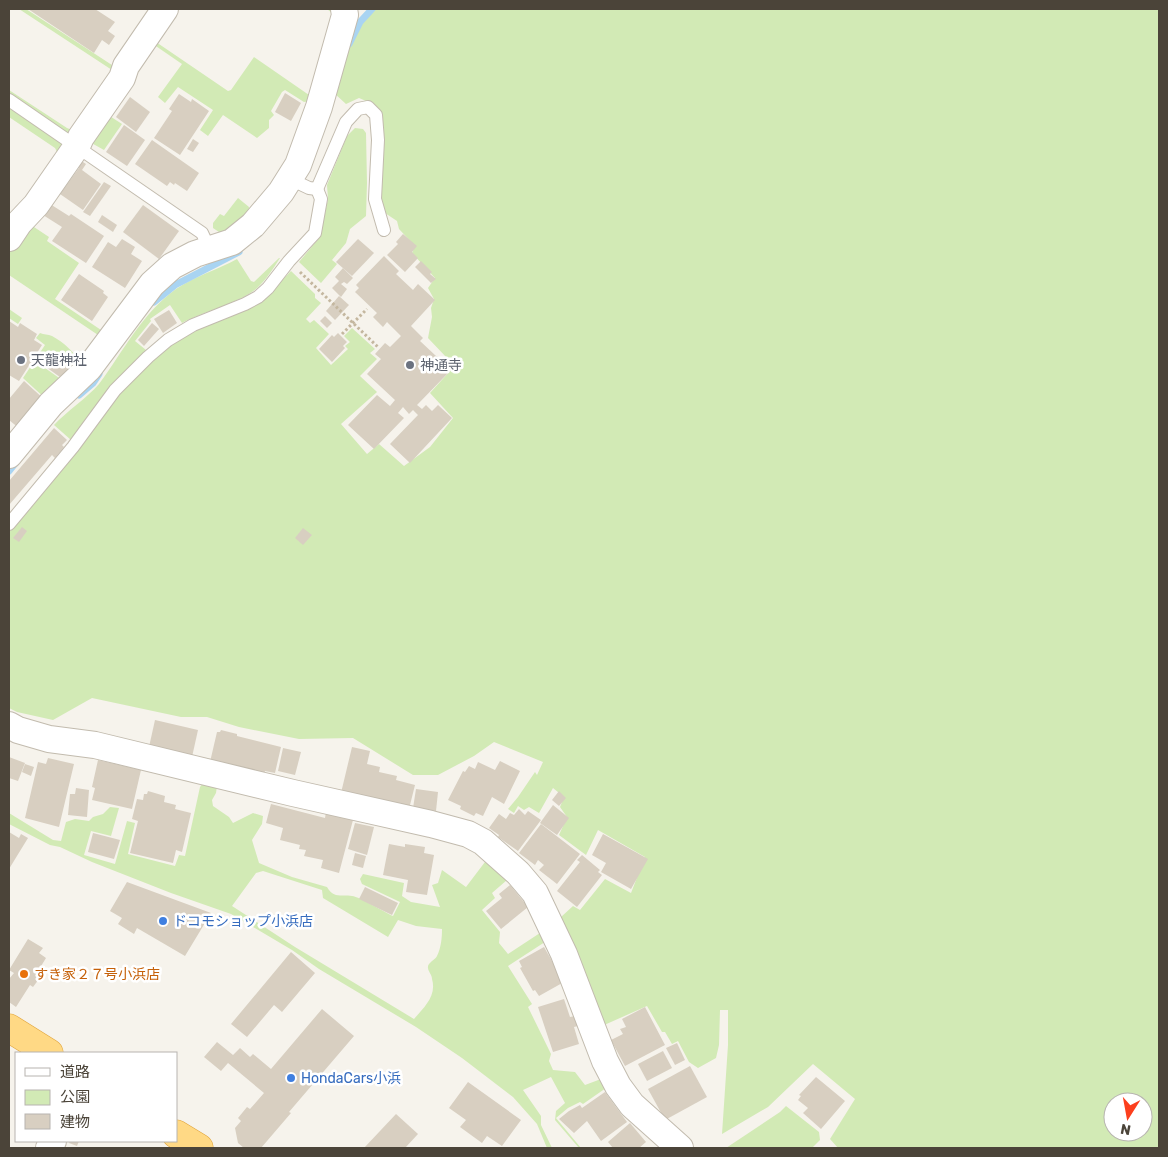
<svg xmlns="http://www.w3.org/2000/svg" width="1168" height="1157" font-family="Rubik,'Noto Sans JP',sans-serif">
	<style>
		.green { fill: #d2eab5; fill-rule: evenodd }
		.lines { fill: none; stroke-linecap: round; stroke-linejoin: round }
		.stream { stroke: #a9d4f2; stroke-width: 7 }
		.building { fill: #d8cfc1 }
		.service-casing { stroke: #c2bbae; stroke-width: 14 }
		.minor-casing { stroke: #c2bbae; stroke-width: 28 }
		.trunk-casing { stroke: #e0a43c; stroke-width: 29 }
		.path { stroke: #c4b79f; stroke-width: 3; stroke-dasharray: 2.5 2.5; stroke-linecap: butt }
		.service { stroke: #fff; stroke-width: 12 }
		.minor { stroke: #fff; stroke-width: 26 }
		.trunk { stroke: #ffd985; stroke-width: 28 }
		.worship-dot { fill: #6b7280; stroke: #fff; stroke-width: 2 }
		.shop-dot { fill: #3f7fe0; stroke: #fff; stroke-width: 2 }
		.food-dot { fill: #e8710a; stroke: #fff; stroke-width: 2 }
		.labels { text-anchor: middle; stroke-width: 5; stroke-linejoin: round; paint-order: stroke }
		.worship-label { font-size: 14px; fill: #5b616d; stroke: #fff; text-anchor: start }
		.shop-label { font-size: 14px; fill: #366cbe; stroke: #fff; text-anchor: start }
		.food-label { font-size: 14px; fill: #c56008; stroke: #fff; text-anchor: start }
	</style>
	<rect width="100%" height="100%" fill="#f6f3ec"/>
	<g class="green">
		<polygon points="19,9 26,9 115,67 71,135 9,93 9,90 67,128 72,130 112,70"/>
		<polygon points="327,9 337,9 311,101 304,102 285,90 282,92 271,111 274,115 269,120 269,128 257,138 223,115 208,136 200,130 213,110 178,87 165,103 158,97 182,64 150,42 156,42 228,91 231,90 254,57 309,95 322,56 332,13"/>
		<path d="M372 9H1159V1148H838L830 1139 855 1099 813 1064 768 1107 722 1134 728 1045V1010H720L719 1045 716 1058 698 1068 689 1062 678 1041 672 1044 665 1032H662L647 1006 602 1026 561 917 573 906 580 910 605 879 631 893 645 857 598 830 586 855 559 835 567 817 560 807 564 797 553 788 539 813 529 807 524 810 518 806 514 813 508 809 518 797 535 772 537 775 543 762 494 742 474 756 438 775H413L353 738 299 739 239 727 207 717H181L92 698 53 720 17 712 9 708V532L78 450 120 393 170 345 194 330 263 300 291 271 315 294V298L321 303 306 319 310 323 314 320 329 334 316 348 331 365 348 349 345 346 350 342 344 336 352 328 375 349 370 353 377 359 360 376 377 392 341 424 367 454 379 444 404 466 430 447 453 418 430 393 450 371 446 357 428 338 432 317 431 308 434 299 428 288 435 278 412 253 415 246 399 229 397 221 385 213 379 203 373 104 359 98 346 104 334 93 350 39 359 25ZM1113 1102H1143V1132H1113Z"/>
		<polygon points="9,108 64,145 57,152 55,148 9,117"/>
		<polygon points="105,113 122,124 104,150 86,140"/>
		<polygon points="355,128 363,129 366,133 367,183 366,216 350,229 346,243 332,260 337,264 321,283 299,262 320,237 328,199 327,185 347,136"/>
		<polygon points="238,198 249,207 248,216 226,233 219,232 213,228 213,223 220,214 224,216"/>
		<polygon points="28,223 49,237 47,241 79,263 55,299 104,332 101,337 9,275 9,247"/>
		<path d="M279 258H280C273 269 266 280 256 289 237 304 204 311 182 323L170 305 150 319 151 321 135 341 146 350 111 386 71 440 54 425C67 411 87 398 99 384 123 352 142 313 176 289 195 276 217 270 237 259L251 281 254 282Z"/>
		<polygon points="9,309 22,318 18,324 9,318"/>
		<path d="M40 333C44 335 48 334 52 336 63 342 76 353 81 364L74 368 54 354 45 368 62 380 47 400 23 378 45 345 36 338Z"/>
		<path d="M203 783 217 786 216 793 212 800 213 806 229 817 233 823 253 813 263 816 262 824 252 840 259 863 292 877 327 887C334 899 341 894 352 896 360 897 384 912 393 916L400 902 362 884 360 879 363 874 404 883 402 896 411 902 440 907 432 885 438 883 442 870 466 887 488 858 507 880 492 893 495 898 482 910 500 932 499 943 508 954 543 931 548 940 508 966 532 1004 528 1007 551 1054 549 1061 553 1070 575 1072 585 1085 601 1079 606 1088 583 1104 580 1102 568 1108 556 1118 581 1148H579L555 1120 556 1111 565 1103 551 1077 523 1090 541 1116V1125L552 1148H547L537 1124 513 1097 462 1058 416 1027 319 969 292 950 231 914 171 893 92 862 60 847 50 845 9 824V813L53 840 61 841 66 822 75 819 89 821 93 817 103 814 110 807 119 808 111 836 91 831 84 855 115 864 127 821 135 823 128 854 175 866 179 855 185 856 200 787ZM263 871 322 890 323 898 388 937 398 920 416 926 442 929C442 938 441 948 437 956 435 960 427 963 428 968 428 971 432 975 432 979 437 996 424 1007 414 1019L295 947 232 906 256 873Z"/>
		<polygon points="786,1106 819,1132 820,1140 812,1148 726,1148 780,1112"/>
	</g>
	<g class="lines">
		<g class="stream">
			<polyline points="349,44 360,22 372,9"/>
			<polyline points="154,302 175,285 239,252"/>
			<polyline points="79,395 93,383 99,374"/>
			<polyline points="9,471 17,461"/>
		</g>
	</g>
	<g class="building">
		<polygon points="28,9 95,9 115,22 108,31 115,36 109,45 102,40 94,53"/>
		<polygon points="285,93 301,103 291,121 275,112"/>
		<polygon points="179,94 191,102 192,99 209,111 180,155 154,138 172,111 169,109"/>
		<polygon points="130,97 150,112 136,132 116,117"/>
		<polygon points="124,125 145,140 127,166 106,152"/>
		<polygon points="193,139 199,143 193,152 187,149"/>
		<polygon points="152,140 199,173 187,191 175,183 174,185 170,182 167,186 135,164"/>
		<polygon points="80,160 86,164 82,170 101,184 83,210 60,194 79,168 76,166"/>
		<polygon points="104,182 111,186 90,216 83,212"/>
		<polygon points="50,204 69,216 71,214 104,236 86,263 52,241 62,227 43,215"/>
		<polygon points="143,205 179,231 159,259 123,232"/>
		<polygon points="102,215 117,225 113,232 98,222"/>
		<polygon points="403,234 417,246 412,252 418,258 405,272 387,255 398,244 396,242"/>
		<polygon points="122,239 135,247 131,254 142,261 125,288 92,267 108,242 116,247"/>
		<polygon points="358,239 374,253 352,276 336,262"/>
		<polygon points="384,256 399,271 396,274 413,290 418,284 435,300 411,326 423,338 420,341 451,370 417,405 422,409 426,405 432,411 438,405 452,418 410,463 390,444 418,415 413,410 409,414 403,407 398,413 404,418 374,449 348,425 377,395 390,406 395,400 367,374 381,359 375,354 385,343 390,347 401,336 387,322 383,327 373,317 377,313 355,292 359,288 356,285"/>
		<polygon points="421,261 432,272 430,274 436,279 431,283 415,267"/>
		<polygon points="343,268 353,278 347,284 344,282 341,284 347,289 341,297 332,288 339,281 335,277"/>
		<polygon points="79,274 104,291 103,293 108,297 92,321 61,300"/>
		<polygon points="339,296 349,305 335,320 326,311"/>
		<polygon points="169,310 177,323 163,333 154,319"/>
		<polygon points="325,316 332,323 327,328 320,321"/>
		<polygon points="9,321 18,327 20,323 37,334 34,340 42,345 19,381 9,375"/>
		<polygon points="152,323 159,329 144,346 138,340"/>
		<polygon points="338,333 347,342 343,346 345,348 332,362 319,349 332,335 334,337"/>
		<polygon points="54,356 72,369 64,380 46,367"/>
		<polygon points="24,381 45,400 20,429 9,420 9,399"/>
		<polygon points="54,428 67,440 62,445 64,447 55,458 52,455 9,505 9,481"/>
		<polygon points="22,527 27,531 19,542 13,538"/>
		<polygon points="303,528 312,535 303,545 295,538"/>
		<polygon points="155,720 198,730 192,757 149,747"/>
		<polygon points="221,730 237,734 237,736 281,747 275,773 265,771 264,775 210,762 217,732 220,732"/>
		<polygon points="352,747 370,751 367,764 380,767 379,772 397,776 396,780 415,785 409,809 341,793"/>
		<polygon points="283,748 301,752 295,775 278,771"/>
		<polygon points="9,757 25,763 18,781 9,778"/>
		<polygon points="48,758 74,764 59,827 25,818 38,762 46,764"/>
		<polygon points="98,760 141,770 132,809 92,800 95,788 92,787"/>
		<polygon points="500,761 520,771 504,804 492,797 483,816 476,813 474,816 460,809 461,806 448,800 463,771 465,772 469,766 475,769 478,762 495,770"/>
		<polygon points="25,764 34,767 31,776 22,772"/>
		<polygon points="76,788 89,790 87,817 68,815 70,794 75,794"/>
		<polygon points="416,789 438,792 436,811 413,808"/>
		<polygon points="148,791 165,796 164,802 176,805 175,809 191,813 182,852 176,850 173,863 130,853 138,821 132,819 137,799 143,800 144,794 147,794"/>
		<polygon points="559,791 566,798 559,806 552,800"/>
		<polygon points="271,804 325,818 326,812 353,820 339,873 321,868 323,860 304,856 306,850 299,849 300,845 280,840 283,828 266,823"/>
		<polygon points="553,805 569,818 557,835 540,823"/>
		<polygon points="519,809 525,815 528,811 541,820 518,851 498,837 499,835 489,828 499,814 506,819 510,813 514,815"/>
		<polygon points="355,823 374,827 367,855 348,849"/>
		<polygon points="541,824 580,854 557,884 539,870 544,865 538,860 535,865 519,853"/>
		<polygon points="9,832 19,838 21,834 28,838 9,869"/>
		<polygon points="93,833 120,840 114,859 88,852"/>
		<polygon points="603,834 648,859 631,889 601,872 606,863 592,855"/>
		<polygon points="389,844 405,847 405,844 425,847 424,853 434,855 427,895 406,892 408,880 383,875"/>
		<polygon points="355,853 366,856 363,868 352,865"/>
		<polygon points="582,855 600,870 598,872 602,875 577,907 557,891 580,862 577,860"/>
		<polygon points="127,882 211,913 185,956 137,928 134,934 118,924 122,918 110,911"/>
		<polygon points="510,885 528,907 501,929 486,911 502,898 499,894"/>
		<polygon points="365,887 398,903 392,915 359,899"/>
		<polygon points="28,939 43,948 39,953 46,958 35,976 39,979 33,987 30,985 16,1007 9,1002 9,979 14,973 9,970"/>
		<polygon points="544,947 564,982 539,996 535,990 533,991 520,968 522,967 519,961"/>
		<polygon points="291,952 315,973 282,1012 274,1005 247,1037 231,1024"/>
		<polygon points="564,999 570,1017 575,1016 578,1026 574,1027 579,1044 553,1052 538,1007"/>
		<polygon points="645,1007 665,1045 625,1066 611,1040 623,1034 620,1029 626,1027 622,1019"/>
		<polygon points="322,1009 354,1036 289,1112 291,1113 261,1148 244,1148 238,1143 235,1128 241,1121 238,1118 247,1107 250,1109 264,1093 228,1063 221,1071 204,1057 217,1042 233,1055 240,1048 250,1057 253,1054 271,1069"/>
		<polygon points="677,1043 685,1060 675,1065 666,1048"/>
		<polygon points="663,1051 672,1068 647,1081 638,1064"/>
		<polygon points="690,1066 707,1097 665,1120 648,1089"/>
		<polygon points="816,1077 845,1101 821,1129 803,1113 808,1108 798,1100 801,1096 799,1095"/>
		<polygon points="468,1082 521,1120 502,1146 487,1136 482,1143 460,1127 466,1120 449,1108"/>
		<polygon points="605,1092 627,1122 601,1141 587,1121 574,1133 559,1119 569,1111 580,1105 582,1108"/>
		<polygon points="396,1114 418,1134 405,1148 364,1148"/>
		<polygon points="630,1123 646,1142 639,1148 613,1148 608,1142"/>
		<polygon points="70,1141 79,1141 77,1146 69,1143"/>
	</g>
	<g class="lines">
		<g class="service-casing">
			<g id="service">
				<polyline points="9,100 202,233 210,250"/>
				<polyline points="290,179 309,188 317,189"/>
				<polyline points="317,189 346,122 358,109 368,107 376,115 378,140 375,199 384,230"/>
				<polyline points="9,524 73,447 115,390 148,357 168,340 193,325 245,304 258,297 268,288 289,261 315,233 321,199 317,189"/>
			</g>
		</g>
		<g class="minor-casing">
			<g id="minor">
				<polyline points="9,238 19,223 36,205 77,146 81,137 122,78 126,66 165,9"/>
				<polyline points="9,455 51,404 89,368 152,284 172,266 195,254 232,242 253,225 281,192 298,165 319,107 345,15 344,9"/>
				<polyline points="9,725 18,730 49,739 95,745 293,793 431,824 468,834 483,842 518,873 535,893 564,954 605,1061 618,1086 632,1105 680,1148"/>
				<polyline points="49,1148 53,1141"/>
			</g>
		</g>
		<g class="trunk-casing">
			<g id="trunk">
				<polyline points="9,1028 49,1053"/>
				<polyline points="176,1134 199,1148"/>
			</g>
		</g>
		<g class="path">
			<polyline points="300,272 379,348"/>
			<polyline points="342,334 367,309"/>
		</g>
		<use href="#service" class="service"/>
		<use href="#minor" class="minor"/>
		<use href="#trunk" class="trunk"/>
	</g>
	<g class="worship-dot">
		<circle cx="21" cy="360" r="5"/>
		<circle cx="410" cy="365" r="5"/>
	</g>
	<g class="shop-dot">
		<circle cx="163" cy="921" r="5"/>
		<circle cx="291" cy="1078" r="5"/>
	</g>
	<circle class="food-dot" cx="24" cy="974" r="5"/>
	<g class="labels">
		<g class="worship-label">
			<text x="31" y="365">天龍神社</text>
			<text x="420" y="370">神通寺</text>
		</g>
		<g class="shop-label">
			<text x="173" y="926">ドコモショップ小浜店</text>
			<text x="301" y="1083">HondaCars小浜</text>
		</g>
		<g class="food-label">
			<text x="34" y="979">すき家２７号小浜店</text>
		</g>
	</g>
	<rect width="1168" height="1157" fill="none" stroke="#4b4439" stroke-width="20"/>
	<rect x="15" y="1052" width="162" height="90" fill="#ffffff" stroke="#b7b4b0"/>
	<rect x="25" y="1068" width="25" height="8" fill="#ffffff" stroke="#b7b4b0"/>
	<text x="60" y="1077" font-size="15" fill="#4b4439">道路</text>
	<rect x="25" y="1090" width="25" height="15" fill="#d2eab5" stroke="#b7b4b0"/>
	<text x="60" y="1102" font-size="15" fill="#4b4439">公園</text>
	<rect x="25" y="1114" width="25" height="15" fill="#d8cfc1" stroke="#b7b4b0"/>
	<text x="60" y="1127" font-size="15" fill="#4b4439">建物</text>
	<g transform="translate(1128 1117) rotate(191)"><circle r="24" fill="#ffffff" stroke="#b7b4b0"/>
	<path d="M0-4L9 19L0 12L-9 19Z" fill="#fc3f1d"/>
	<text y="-8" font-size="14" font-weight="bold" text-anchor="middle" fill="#4b4439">N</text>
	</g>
</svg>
